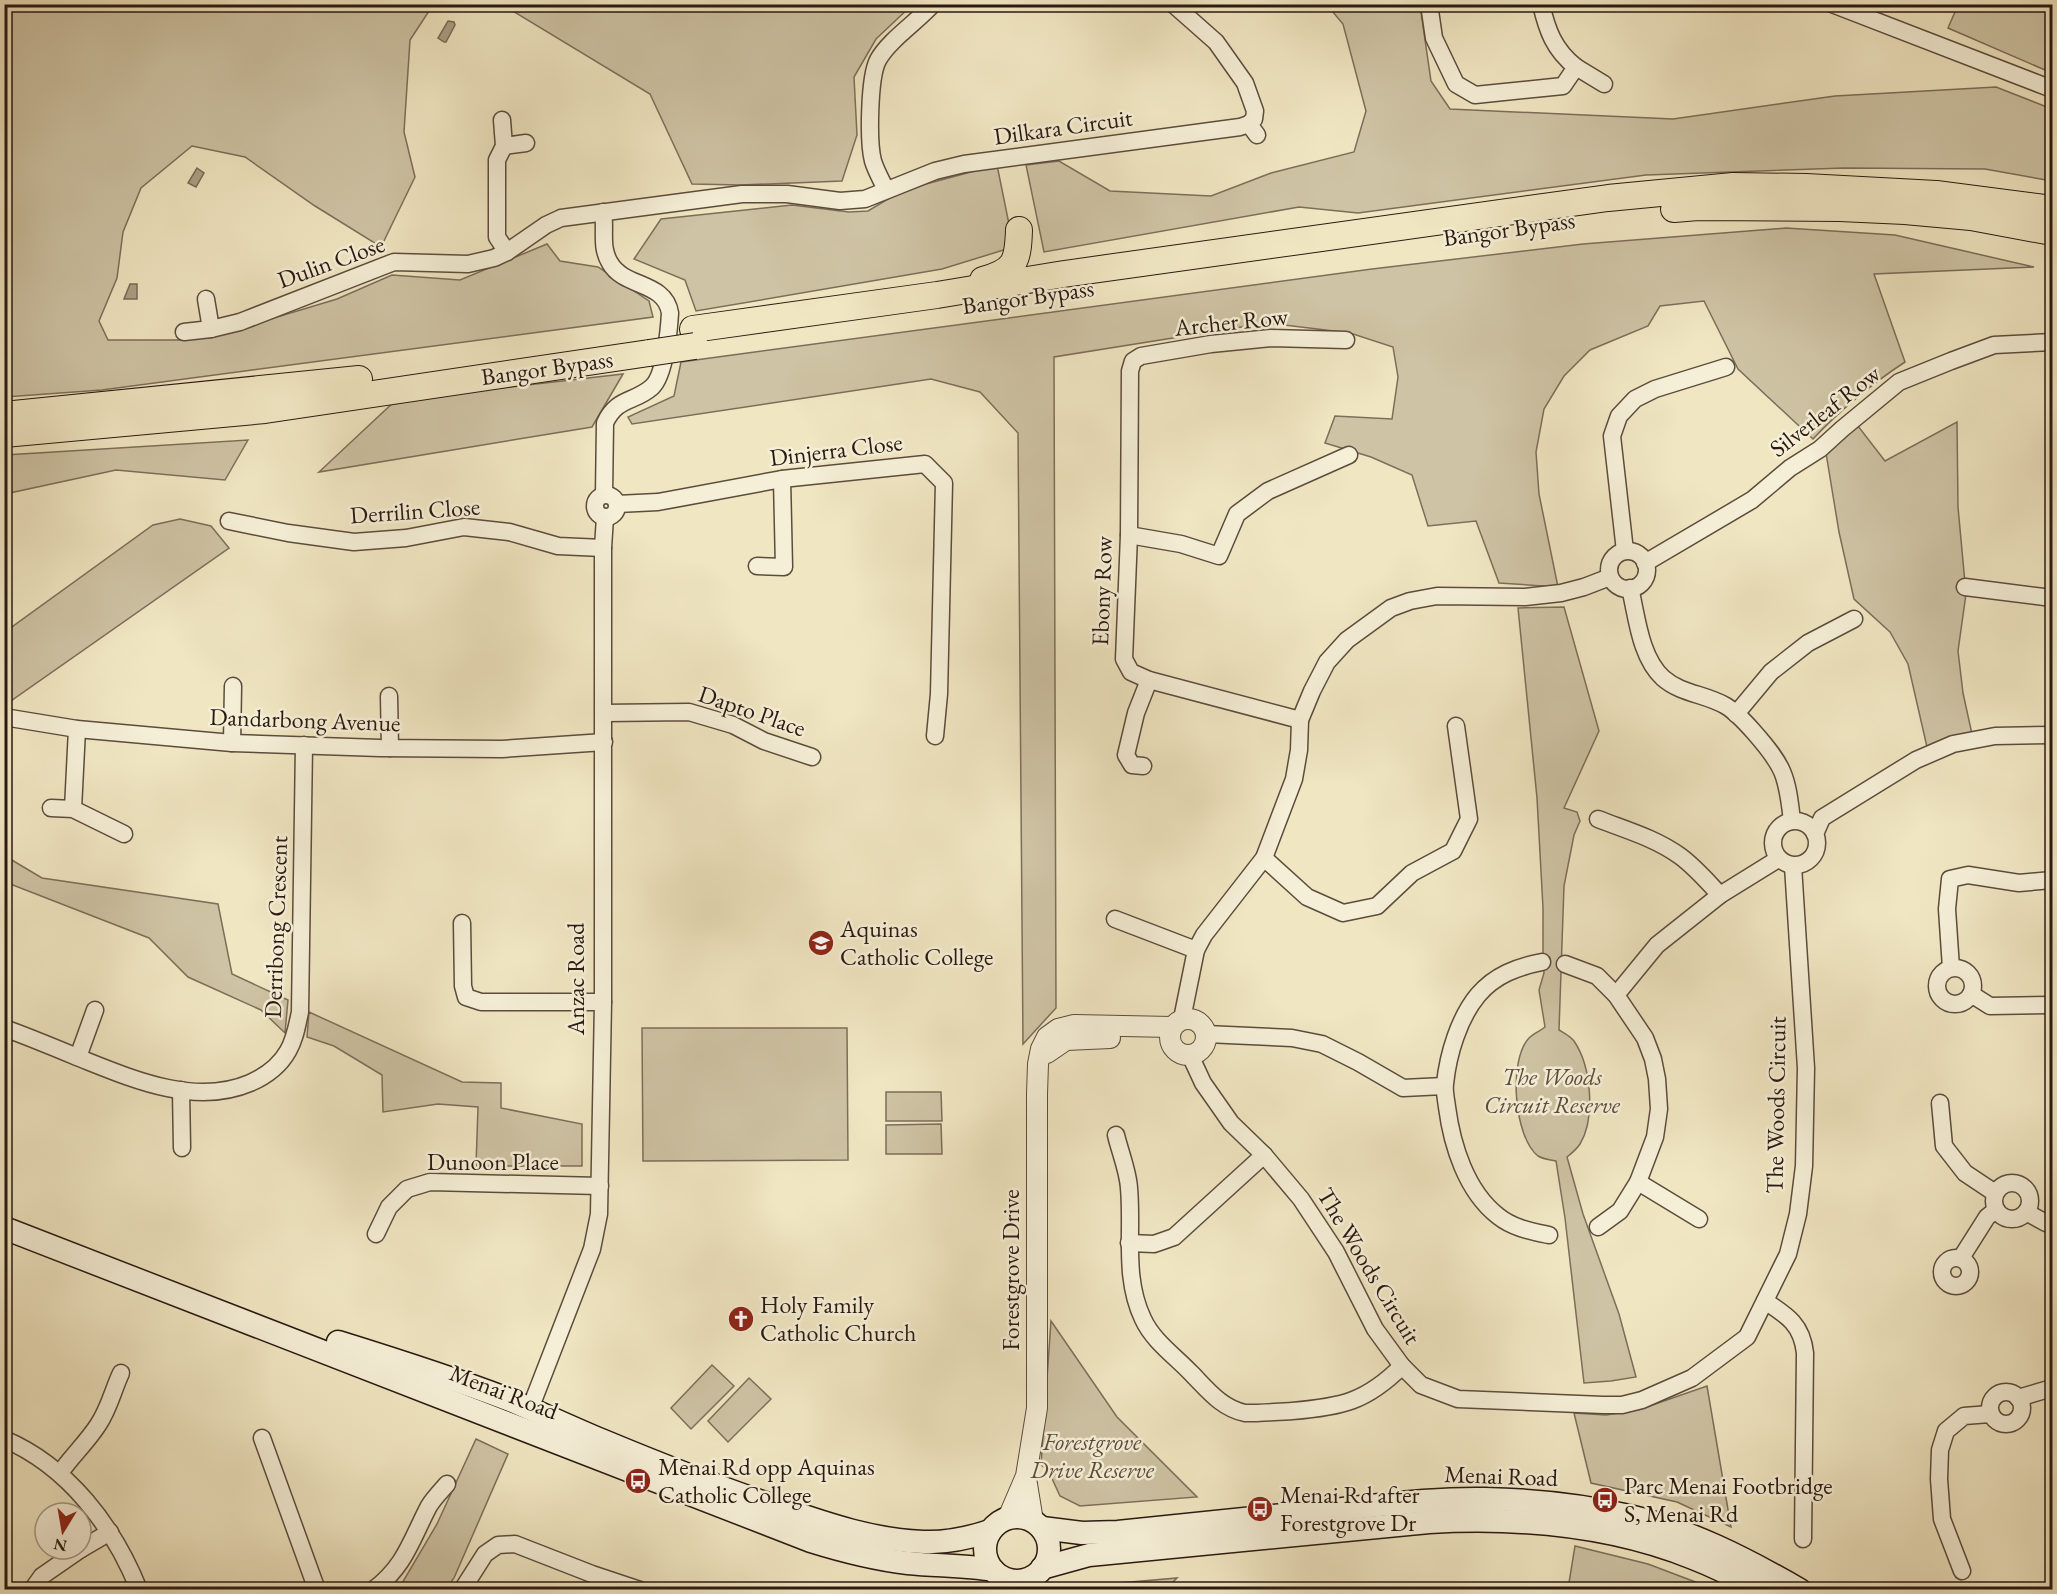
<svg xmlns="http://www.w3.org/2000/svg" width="2057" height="1594" font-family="'EB Garamond',serif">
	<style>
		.green { fill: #cec3a4; stroke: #7c6e5a; stroke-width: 1.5 }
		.water { fill: #ada086; stroke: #796a57; stroke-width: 1.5 }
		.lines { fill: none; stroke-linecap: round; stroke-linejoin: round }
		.minor-casing { stroke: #5c4c3d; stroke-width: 19 }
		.tertiary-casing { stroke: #5c4c3d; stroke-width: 22 }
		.secondary-casing { stroke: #2a1911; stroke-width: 25 }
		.primary-casing { stroke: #2a1911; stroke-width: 28 }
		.minor { stroke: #f5efd7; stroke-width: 16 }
		.tertiary { stroke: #f5efd7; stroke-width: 20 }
		.secondary { stroke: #f5efd7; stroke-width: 22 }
		.primary { stroke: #f0e6c2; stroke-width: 26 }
		.primary-bridge-casing { stroke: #2a1911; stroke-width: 28; stroke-linecap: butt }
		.primary-bridge { stroke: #f0e6c2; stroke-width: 26 }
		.labels { text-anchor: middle; stroke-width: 5; stroke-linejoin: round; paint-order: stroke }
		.street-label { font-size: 24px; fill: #2a1911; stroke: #f5efd7 }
		.poi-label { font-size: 24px; fill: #2a1911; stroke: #f5efd7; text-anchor: start }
		.park-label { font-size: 24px; font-style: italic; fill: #5b4c3d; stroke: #f5efd7 }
	</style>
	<rect width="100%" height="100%" fill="#f0e6c2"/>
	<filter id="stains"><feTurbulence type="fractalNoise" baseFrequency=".00333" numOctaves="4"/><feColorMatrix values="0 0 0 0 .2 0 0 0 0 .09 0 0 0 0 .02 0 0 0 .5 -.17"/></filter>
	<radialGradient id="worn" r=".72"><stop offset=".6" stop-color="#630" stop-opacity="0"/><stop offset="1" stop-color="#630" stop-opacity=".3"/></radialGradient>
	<g class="green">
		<polygon points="5,5 433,5 410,40 404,132 415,177 381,247 315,206 245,157 192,146 141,188 123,232 117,278 99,321 108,340 183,340 211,337 337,299 392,275 460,280 547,244 560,261 598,267 649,301 653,317 102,390 5,397"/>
		<polygon points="503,5 912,5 876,39 854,77 857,135 842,181 741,185 692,184 650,94"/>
		<polygon points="1327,5 1420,5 1431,81 1450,109 1673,119 1835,96 1996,87 2052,109 2052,181 1985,169 1844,168 1646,175 1358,213 1299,207 1044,252 1026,165 1059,161 1110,191 1211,196 1271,173 1354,152 1366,111 1343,24"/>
		<polygon points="1958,5 2052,5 2052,73 1948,28"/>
		<polygon points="997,165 1009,224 1007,249 942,269 696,311 685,280 634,259 661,219 792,205 849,212 868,211 893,196 926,184"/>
		<path d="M1786 228 1895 235 2034 267 1874 274 1905 362C1870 385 1842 408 1813 439L1738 369 1704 301 1660 306 1648 326 1590 350 1564 376 1544 409 1536 452 1539 494 1558 587 1499 583 1476 521 1428 526 1412 475 1371 457 1325 443 1335 416 1392 419 1398 377 1393 347 1350 333 1267 323 1054 357 1056 1008 1023 1044 1018 433 980 392 931 379 632 424 628 417 674 396 681 362 1372 269 1583 244Z"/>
		<polygon points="623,374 592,427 319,472 396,400"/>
		<polygon points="1957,422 1958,507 1966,594 1958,651 1963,693 1972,734 1927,747 1908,664 1890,632 1854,599 1839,532 1826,453 1858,426 1885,461"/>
		<polygon points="248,440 225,480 116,470 5,494 5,455"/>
		<polygon points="180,519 211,526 229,548 5,705 5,632 153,525"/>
		<path d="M1564 607 1599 731 1564 808 1577 812 1580 821 1574 835 1564 886 1559 1030C1564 1033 1570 1036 1574 1041 1591 1066 1596 1117 1580 1144 1577 1149 1572 1153 1567 1157L1583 1214 1619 1314 1636 1377 1611 1381 1584 1383 1565 1218 1556 1161C1550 1160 1543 1159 1538 1156 1514 1137 1508 1060 1529 1038 1533 1034 1540 1031 1545 1027L1539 990 1544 973 1543 961V908L1537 798 1518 608Z"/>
		<polygon points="5,856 42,878 218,904 232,974 288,1000 285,1033 261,1010 188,977 149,938 5,882"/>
		<polygon points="309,1012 462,1082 501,1083 501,1108 582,1124 582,1166 476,1166 478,1107 438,1104 383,1112 382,1075 334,1046 307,1037"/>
		<polygon points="642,1028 847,1028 848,1160 643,1161"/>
		<polygon points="886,1092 941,1092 942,1121 886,1121"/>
		<polygon points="941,1124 942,1154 886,1154 886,1125"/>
		<polygon points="1051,1321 1117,1417 1197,1497 1080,1506 1060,1496 1048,1470 1041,1465"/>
		<polygon points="712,1365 734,1386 691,1429 671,1408"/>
		<polygon points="749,1378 771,1399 728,1442 708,1421"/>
		<polygon points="1707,1386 1731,1527 1677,1502 1591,1483 1574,1413 1606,1415 1638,1410"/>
		<polygon points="476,1439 508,1454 454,1578 446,1589 398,1590 437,1524"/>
		<polygon points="1575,1546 1648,1564 1714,1589 1568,1589"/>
		<polygon points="1177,1578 1166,1589 1049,1589 1050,1589"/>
	</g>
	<g class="water">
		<polygon points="448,21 454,22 455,25 446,42 444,42 438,38"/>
		<polygon points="197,168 204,173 196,187 188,183"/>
		<polygon points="130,284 137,284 137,299 124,299"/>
	</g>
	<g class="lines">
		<g class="minor-casing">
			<g id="minor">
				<polyline points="1173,4 1216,42 1245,83 1255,111 1254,119 1249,124 1257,135"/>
				<path d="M1429 4 1434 38 1456 84 1475 95 1563 86 1576 67C1554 50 1547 30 1541 4"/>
				<polyline points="1832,4 2052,89"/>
				<polyline points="1576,67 1604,84"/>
				<polyline points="502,120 504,146 497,160 497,237 507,252"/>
				<polyline points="504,146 526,143"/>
				<path d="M886 190C882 181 876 171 873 161 868 142 869 77 878 60 889 40 917 22 933 4"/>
				<path d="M603 212C606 230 600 247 610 263 624 288 665 281 670 313 669 330 665 375 652 387 634 403 617 397 605 423L604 495"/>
				<polyline points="206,299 211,329"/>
				<polyline points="184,332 211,329 240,322 394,262 468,264 494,258 507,252 546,225 561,218 576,216 742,194 787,194 840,201 865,199 935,171 964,164 1240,127 1249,124"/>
				<circle cx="606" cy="506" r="11"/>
				<polyline points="617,504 658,502 782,479 925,464 944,483 939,694 935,736"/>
				<polyline points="229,521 288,533 354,542 406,538 464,527 509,532 558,546 603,548"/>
				<polyline points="1129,535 1181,544 1219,556 1237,514 1268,491 1349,455"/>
				<polyline points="1625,551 1612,436 1619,416 1635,399 1655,389 1726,367"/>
				<circle cx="1628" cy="570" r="19"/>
				<polyline points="1645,563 1752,500 1790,468 1820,449 1842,429 1899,382 1951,361 1994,345 2052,342"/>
				<polyline points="757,566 784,567 782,479"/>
				<polyline points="1965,587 2052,598"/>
				<path d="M1630 588C1637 617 1640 657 1663 678 1681 694 1706 694 1726 706 1736 712 1745 722 1753 731 1784 766 1787 775 1792 821"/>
				<polyline points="389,696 390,748"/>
				<polyline points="604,713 689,712 733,725 764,741 812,757"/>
				<polyline points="1736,714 1771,672 1808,643 1854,619"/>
				<polyline points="4,717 77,729 232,743 380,748 502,749 604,742"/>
				<polyline points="1300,720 1149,680 1131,672 1124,659 1129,535 1130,371 1133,361 1141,356 1211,344 1271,338 1346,340"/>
				<polyline points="232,743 233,686"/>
				<polyline points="1143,766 1132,765 1126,755 1136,713 1149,680"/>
				<polyline points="51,808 73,809 124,834"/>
				<polyline points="73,809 77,729"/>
				<path d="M1598 819C1626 830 1655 838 1680 856 1695 867 1707 881 1720 895"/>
				<circle cx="1795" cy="843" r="22"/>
				<polyline points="1815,834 1822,818 1916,760 1953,744 1995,736 2052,735"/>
				<polyline points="1264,858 1307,897 1343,913 1377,906 1412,873 1453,851 1469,819 1456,726"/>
				<polyline points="1115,919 1196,950"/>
				<polyline points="462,923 463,986 466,997 481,1002 603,1002"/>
				<path d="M1542 962C1517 967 1495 975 1478 995 1459 1018 1448 1054 1445 1084 1444 1091 1446 1099 1447 1107 1452 1145 1466 1191 1498 1216 1513 1228 1530 1231 1549 1235"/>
				<polyline points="1565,964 1597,976 1616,995 1645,1038 1653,1059 1657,1079 1659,1109 1655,1137 1638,1182 1620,1211 1598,1227"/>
				<circle cx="1955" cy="986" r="18"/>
				<polyline points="1951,968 1947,909 1950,879 1968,875 2019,883 2052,880"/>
				<polyline points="1971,994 1990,1006 2052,1005"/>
				<polyline points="1616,995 1657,945 1720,895 1778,859"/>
				<polyline points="1182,1019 1196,950 1204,935 1264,858 1294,779 1299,750 1300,720 1312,691 1327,662 1347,640 1391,608 1410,601 1437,596 1525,597 1561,593 1584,587 1610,577"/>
				<path d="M4 1028C29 1037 53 1047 77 1057 130 1078 194 1107 250 1083 266 1076 279 1067 288 1051 295 1039 297 1026 300 1012L304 745"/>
				<polyline points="1206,1034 1292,1038 1322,1044 1358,1062 1403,1088 1444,1086"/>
				<polyline points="1190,1055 1203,1083 1231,1123 1264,1155 1301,1199 1336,1252 1375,1329 1402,1366 1421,1385 1458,1399 1603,1405 1622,1405 1642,1400 1692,1378 1747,1337 1788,1254 1798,1214 1804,1166 1806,1068 1793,866"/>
				<polyline points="78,1057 95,1010"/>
				<polyline points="181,1090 182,1148"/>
				<polyline points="1940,1103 1944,1146 1965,1173 1995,1193"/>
				<path d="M1116 1135C1120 1152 1128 1171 1129 1188 1133 1233 1123 1277 1143 1319 1153 1341 1175 1356 1191 1373 1207 1389 1221 1408 1245 1413 1261 1413 1276 1412 1292 1411 1341 1407 1366 1402 1402 1366"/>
				<polyline points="1638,1182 1699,1219"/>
				<circle cx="2012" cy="1201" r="18"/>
				<polyline points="2026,1212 2046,1223 2052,1222"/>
				<polyline points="376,1234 389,1207 407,1189 430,1182 600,1186"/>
				<polyline points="1129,1243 1154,1244 1174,1237 1264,1155"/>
				<circle cx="1956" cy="1272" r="14"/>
				<polyline points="1961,1258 1987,1217 1996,1210"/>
				<path d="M1765 1301C1788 1316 1802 1325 1805 1353L1803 1539"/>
				<circle cx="2006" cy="1408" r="16"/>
				<polyline points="2018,1398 2052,1388"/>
				<polyline points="530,1409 592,1249 599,1214 603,1002 603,548 605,517"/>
				<polyline points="262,1438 317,1590"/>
				<path d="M4 1439C68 1466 114 1527 139 1590"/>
				<path d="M60 1473C72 1456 87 1442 98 1425 109 1409 113 1390 121 1373"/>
				<polyline points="81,1549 110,1532"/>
				<polyline points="1962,1571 1942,1519 1939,1479 1940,1450 1946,1431 1964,1416 1990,1414"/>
				<polyline points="32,1590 42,1576 81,1549"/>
				<path d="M373 1590C405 1567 412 1538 429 1506 434 1498 441 1491 447 1484"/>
				<polyline points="462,1590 485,1554 498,1545 515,1544 592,1574 640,1590"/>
			</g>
		</g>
		<g class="tertiary-casing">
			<g id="tertiary">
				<circle cx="1188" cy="1037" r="18"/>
				<polyline points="1047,1053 1066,1040 1110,1038"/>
				<polyline points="1026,1478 1033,1521"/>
				<polyline points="1008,1518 1026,1476 1037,1408 1037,1094 1038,1064 1041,1049 1047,1037 1058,1029 1074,1025 1172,1027"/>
				<polyline points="1000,1576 1003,1590"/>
				<polyline points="1021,1590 1026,1579"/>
			</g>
		</g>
		<g class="secondary-casing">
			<g id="secondary">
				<path d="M4 1228 811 1541C843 1551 874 1559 908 1563 936 1566 964 1565 993 1570"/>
				<path d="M338 1342C396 1360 453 1378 510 1400 540 1413 570 1427 601 1440 661 1465 722 1489 783 1509 829 1525 874 1540 923 1542 946 1543 969 1538 990 1531"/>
				<circle cx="1017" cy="1549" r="32"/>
				<path d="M1042 1528 1082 1533 1118 1532C1186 1525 1254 1518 1322 1511 1376 1506 1430 1498 1485 1499 1533 1500 1582 1505 1629 1516 1690 1530 1746 1559 1800 1590"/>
				<path d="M1042 1568 1089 1555 1429 1522C1519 1517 1609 1524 1693 1558 1716 1567 1738 1578 1759 1590"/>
			</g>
		</g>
		<g class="primary-casing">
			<g id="primary">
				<polyline points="1674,209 1698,207 1840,208 1905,211 1971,217 2052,232"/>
				<path d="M983 280C1015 271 1018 262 1019 230"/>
				<polyline points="693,329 937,295 1064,274 1608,198 1733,186 1806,187 1936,194 2052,209"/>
				<polyline points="4,415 359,379"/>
				<polyline points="4,434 265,410 649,353"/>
			</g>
		</g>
		<use href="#minor" class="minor"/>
		<use href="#tertiary" class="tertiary"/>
		<use href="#secondary" class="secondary"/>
		<use href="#primary" class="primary"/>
		<g class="primary-bridge-casing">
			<polyline id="primary-bridge" points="649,353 695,346"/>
		</g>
		<use href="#primary-bridge" class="primary-bridge"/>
	</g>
	<defs>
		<g id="school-disc" transform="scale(1.35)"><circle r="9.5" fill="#8f2418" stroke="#f5efd7"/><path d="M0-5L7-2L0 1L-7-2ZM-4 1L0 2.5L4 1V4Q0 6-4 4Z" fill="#fff"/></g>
		<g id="church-disc" transform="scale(1.35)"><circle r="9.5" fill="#8f2418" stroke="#f5efd7"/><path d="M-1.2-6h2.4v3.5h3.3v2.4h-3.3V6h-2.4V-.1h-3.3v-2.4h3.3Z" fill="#fff"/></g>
		<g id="bus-disc" transform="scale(1.35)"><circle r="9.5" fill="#8f2418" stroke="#f5efd7"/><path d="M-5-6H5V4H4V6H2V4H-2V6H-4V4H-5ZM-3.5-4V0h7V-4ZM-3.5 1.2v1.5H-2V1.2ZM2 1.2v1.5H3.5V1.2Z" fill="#fff"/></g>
	</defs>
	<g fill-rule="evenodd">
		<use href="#school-disc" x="821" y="943"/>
		<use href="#church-disc" x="741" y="1319"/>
		<use href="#bus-disc" x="638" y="1481"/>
		<use href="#bus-disc" x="1605" y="1500"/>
		<use href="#bus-disc" x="1260" y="1509"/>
	</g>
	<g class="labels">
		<g class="street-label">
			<text transform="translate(1063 127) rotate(-8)" y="8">Dilkara Circuit</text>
			<text transform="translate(1509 229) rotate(-8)" y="8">Bangor Bypass</text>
			<text transform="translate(331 262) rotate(-20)" y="8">Dulin Close</text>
			<text transform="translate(1028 297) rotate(-8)" y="8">Bangor Bypass</text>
			<text transform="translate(1231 322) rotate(-6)" y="8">Archer Row</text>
			<text transform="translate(547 368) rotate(-8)" y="8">Bangor Bypass</text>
			<text transform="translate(1825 411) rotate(-38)" y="8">Silverleaf Row</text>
			<text transform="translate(836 450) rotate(-7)" y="8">Dinjerra Close</text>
			<text transform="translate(415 511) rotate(-4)" y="8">Derrilin Close</text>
			<text transform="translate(1102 591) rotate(-88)" y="8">Ebony Row</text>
			<text transform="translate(752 711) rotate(19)" y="8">Dapto Place</text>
			<text transform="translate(305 720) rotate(2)" y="8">Dandarbong Avenue</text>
			<text transform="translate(276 927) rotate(-88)" y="8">Derribong Crescent</text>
			<text transform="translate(576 979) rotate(-90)" y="8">Anzac Road</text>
			<text transform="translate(1776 1105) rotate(-89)" y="8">The Woods Circuit</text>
			<text x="493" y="1170">Dunoon Place</text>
			<text transform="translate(1369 1266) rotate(59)" y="8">The Woods Circuit</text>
			<text transform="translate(1011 1270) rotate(-90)" y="8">Forestgrove Drive</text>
			<text transform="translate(504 1392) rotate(21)" y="8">Menai Road</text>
			<text transform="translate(1501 1476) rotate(2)" y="8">Menai Road</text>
		</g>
		<g class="poi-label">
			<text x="840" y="937">Aquinas<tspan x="840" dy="28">Catholic College</tspan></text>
			<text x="760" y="1313">Holy Family<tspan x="760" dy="28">Catholic Church</tspan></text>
			<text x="658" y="1475">Menai Rd opp Aquinas<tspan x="658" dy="28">Catholic College</tspan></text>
			<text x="1624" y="1494">Parc Menai Footbridge<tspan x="1624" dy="28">S, Menai Rd</tspan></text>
			<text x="1280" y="1503">Menai Rd after<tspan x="1280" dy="28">Forestgrove Dr</tspan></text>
		</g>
		<g class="park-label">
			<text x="1552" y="1085">The Woods<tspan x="1552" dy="28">Circuit Reserve</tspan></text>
			<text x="1092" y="1450">Forestgrove<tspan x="1092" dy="28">Drive Reserve</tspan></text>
		</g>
	</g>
	<rect width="2057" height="1594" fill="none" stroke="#f0e6c2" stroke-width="24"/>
	<rect x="6" y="6" width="2045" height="1582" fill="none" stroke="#2a1911" stroke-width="3"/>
	<rect x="12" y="12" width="2033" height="1570" fill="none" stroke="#2a1911" stroke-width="1.5"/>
	<g transform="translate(63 1531) rotate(191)"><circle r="28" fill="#f5efd7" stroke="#a49988" stroke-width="1.5"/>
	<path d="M0-4.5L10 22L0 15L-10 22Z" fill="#8f2418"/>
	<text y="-9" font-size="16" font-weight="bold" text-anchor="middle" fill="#2a1911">N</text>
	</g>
	<rect width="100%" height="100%" filter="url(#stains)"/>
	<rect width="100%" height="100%" fill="url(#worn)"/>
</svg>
